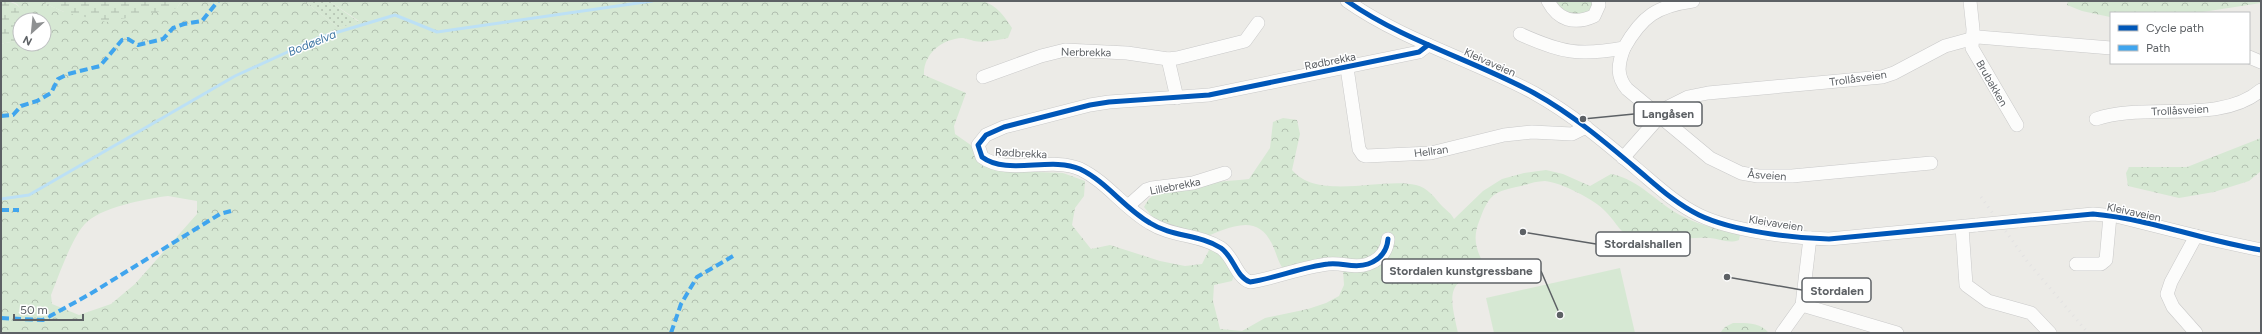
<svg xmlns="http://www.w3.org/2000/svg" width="2262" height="334" font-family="Figtree,sans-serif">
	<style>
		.grass { fill: url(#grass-dots) }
		.forest { fill: url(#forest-crowns); fill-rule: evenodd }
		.wetland { fill: url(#wetland-marsh) }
		.pitch { fill: #d6e8d3 }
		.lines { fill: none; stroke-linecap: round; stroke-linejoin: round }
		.stream { stroke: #bce0f5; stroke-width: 3 }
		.minor-casing { stroke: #c9c9c9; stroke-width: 14 }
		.minor { stroke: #fcfcfb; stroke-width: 13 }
		.rail { stroke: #e3e2e2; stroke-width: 3; stroke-dasharray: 1 5; stroke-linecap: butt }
		.minor-bridge-casing { stroke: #c9c9c9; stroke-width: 14; stroke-linecap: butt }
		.minor-bridge { stroke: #fcfcfb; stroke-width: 13 }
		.quiet { stroke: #40a5ee; stroke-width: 4; stroke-dasharray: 8 4; stroke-linecap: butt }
		.cycleway-casing { stroke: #fff; stroke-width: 8 }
		.cycleway { stroke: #0057b8; stroke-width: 5 }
		.labels { text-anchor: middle; stroke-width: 3; stroke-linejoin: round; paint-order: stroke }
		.street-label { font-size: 11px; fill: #5d6165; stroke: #fff }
		.water-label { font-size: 12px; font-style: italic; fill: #4178a5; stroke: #fff }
		.leader { fill: none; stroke: #5d6165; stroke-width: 1.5 }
		.callout-dot { fill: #5d6165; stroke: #fff; stroke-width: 1.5 }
		.callout { fill: #fff; stroke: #5d6165; stroke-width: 1.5 }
		.callout-label { font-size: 12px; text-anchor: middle; font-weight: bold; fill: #5d6165 }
	</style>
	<defs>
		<pattern id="grass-dots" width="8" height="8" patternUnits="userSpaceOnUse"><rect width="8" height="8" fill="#d6e8d3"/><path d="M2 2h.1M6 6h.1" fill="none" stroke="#b1bfaf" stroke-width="1.8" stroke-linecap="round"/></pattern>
		<pattern id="forest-crowns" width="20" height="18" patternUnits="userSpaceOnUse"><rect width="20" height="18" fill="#d6e8d3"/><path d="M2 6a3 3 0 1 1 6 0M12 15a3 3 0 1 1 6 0" fill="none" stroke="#b1bfaf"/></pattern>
		<pattern id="wetland-marsh" width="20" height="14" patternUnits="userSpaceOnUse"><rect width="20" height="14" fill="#d6e8d3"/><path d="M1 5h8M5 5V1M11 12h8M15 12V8" fill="none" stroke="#b1bfaf"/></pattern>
	</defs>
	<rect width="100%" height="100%" fill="#ecebe7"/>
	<polygon class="grass" points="304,1 329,1 359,22 339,28"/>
	<g class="forest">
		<path d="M11 1H40L64 12 177 8 181 1H304L339 28 359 21 329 1H982C997 5 1004 16 1012 28L1008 38C997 40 985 43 974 41 970 40 966 38 962 38 942 39 923 54 924 75L966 93 954 126 955 134 1008 171 1063 173 1085 181 1084 196 1075 208 1072 225 1091 249 1110 245 1160 261 1185 266 1202 264 1209 250 1223 253 1234 275 1232 281 1214 285 1213 301 1220 329 1242 331 1265 318 1308 309 1326 303 1339 296 1344 285 1343 269 1286 272C1278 264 1277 254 1272 244 1256 210 1226 230 1199 239L1156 221 1144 207C1146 204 1148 199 1151 197 1167 183 1227 182 1249 179L1270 148 1273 122 1283 118 1297 120 1300 134 1292 170C1318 201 1382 177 1416 185 1427 187 1435 198 1442 206 1447 211 1451 213 1454 219L1483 191 1502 179 1524 173 1546 170 1563 174 1590 186 1611 174C1641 180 1657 204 1684 217 1702 226 1722 230 1740 235L1739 240C1729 244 1720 239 1710 238 1686 236 1661 244 1637 239 1619 234 1618 224 1606 212 1596 200 1560 182 1545 181 1537 181 1528 184 1521 186 1494 192 1490 193 1480 219 1471 240 1477 252 1487 270 1444 280 1450 296 1458 333H1V44L20 40V44H44V20H30L17 4ZM168 196 197 201V214L135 284 111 304 79 315 52 304 51 295C59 275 71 240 84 225 99 207 146 199 168 196Z"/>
		<polygon points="1551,1 1595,1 1591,14 1574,18"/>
		<polygon points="2068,1 2261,1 2261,3 2196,13 2111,13 2111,20 2110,17 2082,11 2067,5"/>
		<polygon points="2261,138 2261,171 2249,181 2214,192 2179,198 2128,186 2126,173 2129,167 2187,167"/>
		<path d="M1733 323C1746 323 1760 322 1769 333H1720L1725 327Z"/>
	</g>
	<g class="wetland">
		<path d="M1 1C17 1 21 8 30 20H20V40L1 44Z"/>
		<polygon points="40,1 181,1 177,8 106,22 64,12"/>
	</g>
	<polygon class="pitch" points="1620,268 1635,333 1494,333 1486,298"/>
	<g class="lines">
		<polyline class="stream" points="1,199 29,195 235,76 318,38 395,15 437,32 652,1"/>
		<g class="minor-casing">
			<g id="minor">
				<path d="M1347 1C1404 41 1473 60 1534 93 1572 114 1605 142 1638 170 1657 186 1676 204 1699 215 1732 231 1792 238 1829 239L1977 225"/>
				<path d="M1548 1C1558 20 1574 25 1594 16L1599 5 1598 1"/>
				<polyline points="1970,1 1973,29 1972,48 2017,125"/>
				<path d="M1520 34C1562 53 1579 56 1624 48 1642 16 1657 6 1693 1"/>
				<path d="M1624 48C1618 64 1616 76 1627 89L1710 158 1741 173 1758 176H1792L1931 163"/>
				<polyline points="2249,57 2261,62"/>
				<polyline points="1168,59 1177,98"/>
				<polyline points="1347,68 1359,149 1363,155 1366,156 1431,153 1504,135 1532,132 1572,134 1586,127"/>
				<polyline points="983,77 1041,56 1065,50 1127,53 1168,59 1177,58 1245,41 1258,23"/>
				<path d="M2096 119C2144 102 2221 125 2261 90"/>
				<polyline points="1623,158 1668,107 1688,97 1708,93 1882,77 1894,73 1945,46 1978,37 2111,48"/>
				<polyline points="1128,206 1146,190 1152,188 1193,183 1225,173"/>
				<polyline points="2018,221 2093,214 2116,216 2196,236 2261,250"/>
				<polyline points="1962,227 1966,285 1988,301 2031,313 2050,333"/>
				<path d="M1388 239C1387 252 1379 260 1368 264 1354 269 1342 262 1328 264 1302 267 1276 278 1250 282 1236 277 1234 257 1221 248 1199 234 1172 237 1150 223 1124 208 1107 182 1080 169 1051 156 1007 176 982 157L978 145 986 135 1004 127 1090 105 1109 102 1209 95 1419 52 1428 45"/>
				<polyline points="2076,264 2101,264 2106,260 2110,216"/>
				<polyline points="1802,305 1897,333"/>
				<polyline points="1782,333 1802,305 1810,238"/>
				<polyline points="2196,333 2173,307 2167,294 2171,282 2196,236"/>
			</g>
		</g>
		<use href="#minor" class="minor"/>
		<polyline class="rail" points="1981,197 2027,261 2088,333"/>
		<g class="minor-bridge-casing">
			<polyline id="minor-bridge" points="1977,225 2018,221"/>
		</g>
		<use href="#minor-bridge" class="minor-bridge"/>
		<g class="quiet">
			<polyline points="1,116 13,115 21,106 37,101 51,93 58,79 68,74 100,66 122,40 128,39 138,45 163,39 173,28 184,24 202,21 218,1"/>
			<polyline points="1,210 19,210"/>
			<polyline points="1,318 43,320 90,294 220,214 231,211"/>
			<polyline points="671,333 681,304 697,277 733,256"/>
		</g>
		<g class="cycleway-casing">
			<g id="cycleway">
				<path d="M1347 1C1404 41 1473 60 1534 93 1572 114 1605 142 1638 170 1657 186 1676 204 1699 215 1732 231 1792 238 1829 239L2093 214C2150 219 2205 241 2261 250"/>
				<path d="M1388 239C1387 252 1379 260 1368 264 1354 269 1342 262 1328 264 1302 267 1276 278 1250 282 1236 277 1234 257 1221 248 1199 234 1172 237 1150 223 1124 208 1107 182 1080 169 1051 156 1007 176 982 157L978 145 986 135 1004 127 1090 105 1109 102 1209 95 1419 52 1428 45"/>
			</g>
		</g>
		<use href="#cycleway" class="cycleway"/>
	</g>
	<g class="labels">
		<g class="street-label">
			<text transform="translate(1086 52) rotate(1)" y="4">Nerbrekka</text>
			<text transform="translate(1330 61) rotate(-11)" y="4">Rødbrekka</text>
			<text transform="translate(1490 62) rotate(24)" y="4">Kleivaveien</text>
			<text transform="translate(1858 78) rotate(-8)" y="4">Trollåsveien</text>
			<text transform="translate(1992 83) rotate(60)" y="4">Brubakken</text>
			<text transform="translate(2180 110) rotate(-3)" y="4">Trollåsveien</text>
			<text transform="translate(1431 151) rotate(-8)" y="4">Hellran</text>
			<text transform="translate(1021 153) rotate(3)" y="4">Rødbrekka</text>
			<text transform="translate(1767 175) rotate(4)" y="4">Åsveien</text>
			<text transform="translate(1175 186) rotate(-11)" y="4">Lillebrekka</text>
			<text transform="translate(2134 212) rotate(12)" y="4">Kleivaveien</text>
			<text transform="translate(1776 223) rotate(9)" y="4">Kleivaveien</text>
		</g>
		<g class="water-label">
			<text transform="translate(312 43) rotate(-22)" y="4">Bodøelva</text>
		</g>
	</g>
	<path class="leader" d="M1583 119L1634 114M1523 232L1596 244M1560 315L1541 271M1727 277L1802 290"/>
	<g class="callout-dot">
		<circle cx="1583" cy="119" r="4"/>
		<circle cx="1523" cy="232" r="4"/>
		<circle cx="1560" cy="315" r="4"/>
		<circle cx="1727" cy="277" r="4"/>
	</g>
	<g class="callout">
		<rect x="1634" y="102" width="68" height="24" rx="4"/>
		<rect x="1596" y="232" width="94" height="24" rx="4"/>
		<rect x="1382" y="259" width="159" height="24" rx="4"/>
		<rect x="1802" y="278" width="69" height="24" rx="4"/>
	</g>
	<g class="callout-label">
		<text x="1668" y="118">Langåsen</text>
		<text x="1643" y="248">Stordalshallen</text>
		<text x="1461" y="275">Stordalen kunstgressbane</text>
		<text x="1837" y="295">Stordalen</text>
	</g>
	<rect width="2262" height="334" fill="none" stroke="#5d6165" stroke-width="4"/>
	<rect x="2110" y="12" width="140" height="52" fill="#ffffff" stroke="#bec0c1"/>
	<rect x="2118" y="25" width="20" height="6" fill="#0057b8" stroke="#bec0c1"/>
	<text x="2146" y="32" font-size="12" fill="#5d6165">Cycle path</text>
	<rect x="2118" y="45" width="20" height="6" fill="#40a5ee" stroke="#bec0c1"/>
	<text x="2146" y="52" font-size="12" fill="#5d6165">Path</text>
	<g transform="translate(32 32) rotate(207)"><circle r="19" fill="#ffffff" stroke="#bec0c1"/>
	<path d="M0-3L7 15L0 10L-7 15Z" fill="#8f9192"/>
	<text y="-6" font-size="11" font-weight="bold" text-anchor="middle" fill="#5d6165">N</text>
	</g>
	<path d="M14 314v6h69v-6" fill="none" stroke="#5d6165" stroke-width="2"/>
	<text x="20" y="314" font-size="12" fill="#5d6165" stroke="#ffffff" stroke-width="3" paint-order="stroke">50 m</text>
</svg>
